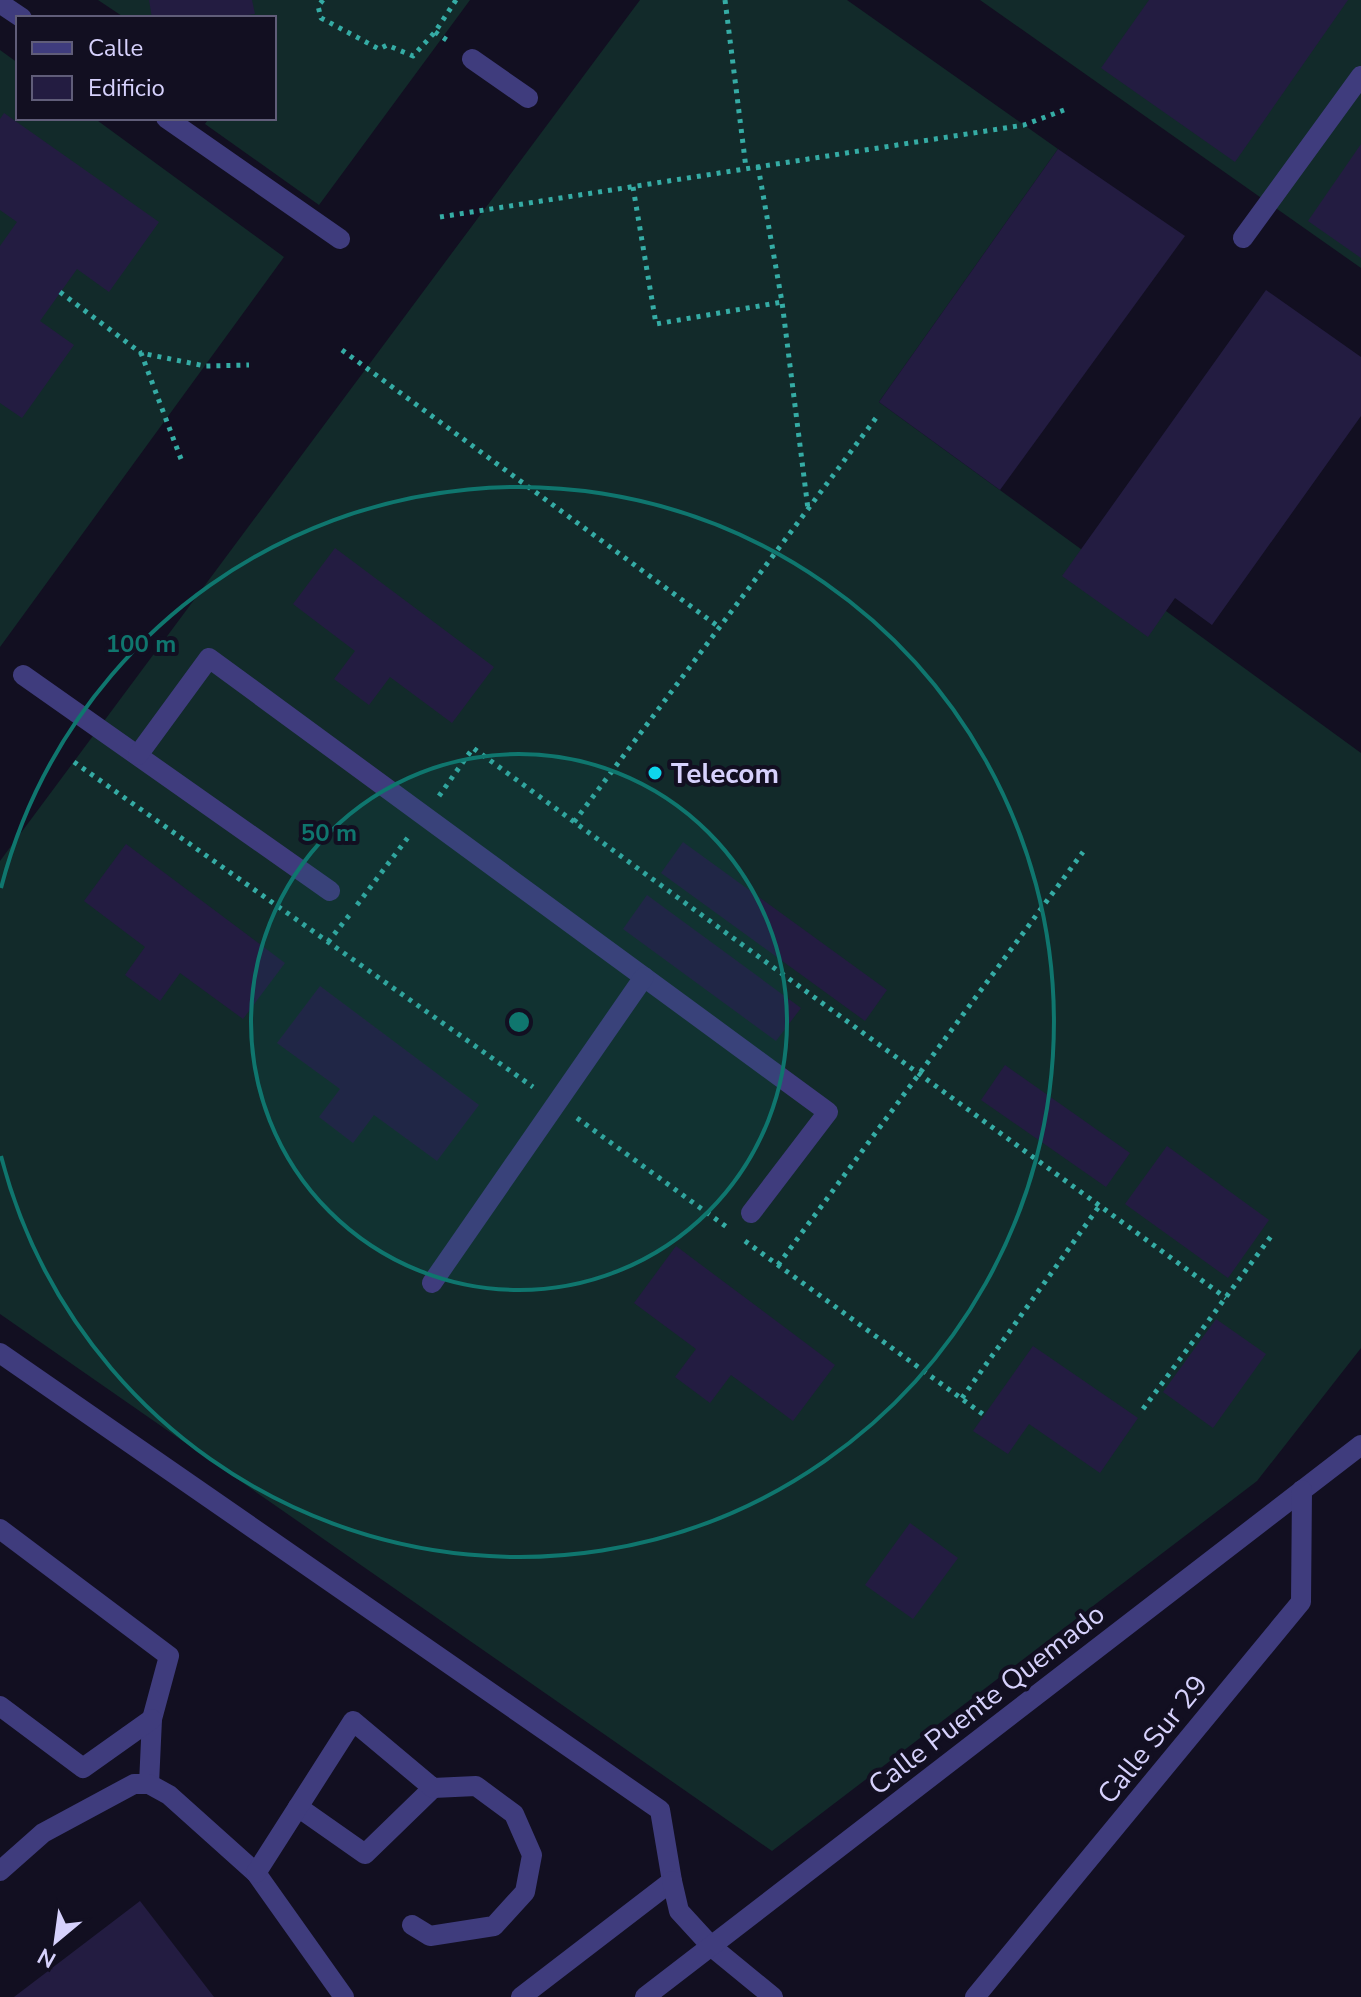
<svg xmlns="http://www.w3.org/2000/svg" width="1361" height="1997" font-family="'Nunito Sans',sans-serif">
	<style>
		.grass { fill: #122a2a }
		.building { fill: #231c41 }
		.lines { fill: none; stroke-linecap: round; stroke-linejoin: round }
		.path { stroke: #35aca5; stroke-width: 5; stroke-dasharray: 4 6; stroke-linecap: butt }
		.service { stroke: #3f3c7d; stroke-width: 20 }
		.minor { stroke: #3f3c7d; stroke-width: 20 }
		.ring { fill: none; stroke: #0f766e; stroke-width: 4 }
		.poi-dot { fill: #0ed6ec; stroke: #120f21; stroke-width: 3 }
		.labels { text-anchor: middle; stroke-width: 8; stroke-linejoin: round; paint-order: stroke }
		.poi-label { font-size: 28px; font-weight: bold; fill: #d6d1fc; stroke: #120f21; text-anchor: start }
		.street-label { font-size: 28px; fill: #d6d1fc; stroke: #120f21 }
		.centre { fill: #0f766e; stroke: #120f21; stroke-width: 4 }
		.ring-label { font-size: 24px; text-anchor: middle; font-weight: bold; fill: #0f766e; stroke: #120f21; stroke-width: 8; stroke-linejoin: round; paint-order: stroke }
	</style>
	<rect width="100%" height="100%" fill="#120f21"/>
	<g class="grass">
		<polygon points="98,0 470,0 319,205 205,124 209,118 274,118 274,18 125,18"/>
		<polygon points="640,0 847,0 1058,149 879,402 1361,753 1361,1348 1257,1481 772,1851 0,1314 0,861"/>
		<polygon points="980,0 1361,0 1361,268"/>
		<polygon points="0,50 18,63 18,118 94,118 284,257 0,647"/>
	</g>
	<g class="building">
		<polygon points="149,0 252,0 255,14 226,18 152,18"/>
		<polygon points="1149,0 1348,0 1235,162 1101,68"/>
		<polygon points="4,113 159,222 109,292 77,269 40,321 74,345 22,418 0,403 0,246 17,222 0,210 0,119"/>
		<polygon points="1361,144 1361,258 1308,221"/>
		<polygon points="1058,149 1185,236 1000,490 879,402"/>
		<polygon points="1266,290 1361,357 1361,416 1212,625 1175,598 1148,637 1062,576"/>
		<polygon points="335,548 494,667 452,723 390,677 369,705 334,679 355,651 293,604"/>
		<polygon points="683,842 887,990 865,1021 661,873"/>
		<polygon points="126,844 285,963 243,1019 180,973 160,1001 125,975 145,947 84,901"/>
		<polygon points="647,895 801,1008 776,1041 623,929"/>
		<polygon points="320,986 479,1105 437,1161 374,1115 353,1143 319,1117 340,1089 277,1043"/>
		<polygon points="1005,1065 1130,1153 1106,1187 981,1100"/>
		<polygon points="1167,1146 1269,1220 1228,1278 1125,1204"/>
		<polygon points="676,1246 835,1365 793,1421 731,1375 710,1403 675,1377 696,1349 634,1303"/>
		<polygon points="1216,1319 1266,1354 1213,1428 1163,1392"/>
		<polygon points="1033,1346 1138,1418 1100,1473 1029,1424 1008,1454 973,1431"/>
		<polygon points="910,1523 958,1558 913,1619 865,1585"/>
		<polygon points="140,1901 214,1997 14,1997"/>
	</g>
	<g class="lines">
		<g class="path">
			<polyline points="323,0 318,6 321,18 379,49 387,45 413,56 435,32 456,0"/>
			<polyline points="725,0 746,168"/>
			<polyline points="435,32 451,43"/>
			<polyline points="758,166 782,302 808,509"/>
			<polyline points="633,187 656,324 782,302"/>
			<polyline points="440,217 1024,125 1064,110"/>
			<polyline points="60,292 141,353"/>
			<polyline points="342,350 719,627"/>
			<polyline points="181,459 141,353 205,366 249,365"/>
			<polyline points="74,762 533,1087"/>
			<polyline points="439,796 473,748 1226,1298"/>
			<polyline points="574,822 879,414"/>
			<polyline points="357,905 409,836"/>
			<polyline points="328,942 351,913"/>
			<polyline points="577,1118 728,1228"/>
			<polyline points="745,1241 984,1415"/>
			<polyline points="778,1265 1083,852"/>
			<polyline points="962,1398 1100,1205"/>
			<polyline points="1143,1409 1272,1235"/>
		</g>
		<g class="service">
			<polyline points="0,5 1,4 22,18"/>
			<polyline points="472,59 528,98"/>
			<polyline points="166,118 340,239"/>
			<polyline points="1243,238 1361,76"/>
			<polyline points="23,675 330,891"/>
			<polyline points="138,755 209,658 828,1112 751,1213"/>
			<polyline points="432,1283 644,977"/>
			<polyline points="0,1353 660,1810 672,1881 521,1997"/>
			<polyline points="0,1529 169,1656 152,1719 149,1784"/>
			<polyline points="0,1706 83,1768 152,1719"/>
			<polyline points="298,1807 365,1854 433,1788"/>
			<polyline points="0,1871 43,1833 134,1784 149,1784 169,1795 256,1873 344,1997"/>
			<polyline points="256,1873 353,1721 433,1788 476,1786 514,1814 532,1855 525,1892 494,1926 430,1936 412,1925"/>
			<polyline points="672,1881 679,1911 712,1947"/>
		</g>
		<g class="minor">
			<polyline points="712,1947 773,1997"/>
			<polyline points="645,1997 1361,1445"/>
			<polyline points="975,1997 1301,1602 1302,1490"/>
		</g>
	</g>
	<circle cx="519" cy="1022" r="268" fill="#0f766e" fill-opacity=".12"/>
	<g class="ring">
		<circle cx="519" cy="1022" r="268"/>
		<path d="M1 888A535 535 0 1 1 1 1156"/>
	</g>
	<circle class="poi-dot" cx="655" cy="773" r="8"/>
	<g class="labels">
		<g class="poi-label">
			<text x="671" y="783">Telecom</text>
		</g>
		<g class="street-label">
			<text transform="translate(986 1699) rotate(-38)" y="10">Calle Puente Quemado</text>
			<text transform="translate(1152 1739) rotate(-51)" y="10">Calle Sur 29</text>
		</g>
	</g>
	<circle cx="519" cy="1022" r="12" class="centre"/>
	<g class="ring-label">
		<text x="141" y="652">100 m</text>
		<text x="329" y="841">50 m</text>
	</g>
	<rect x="16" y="16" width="260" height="104" fill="#120f21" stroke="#605d79" stroke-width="2"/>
	<rect x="32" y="42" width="40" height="12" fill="#3f3c7d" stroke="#605d79" stroke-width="2"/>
	<text x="88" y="56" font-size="24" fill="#d6d1fc">Calle</text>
	<rect x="32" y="76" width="40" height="24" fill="#231c41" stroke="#605d79" stroke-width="2"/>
	<text x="88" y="96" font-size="24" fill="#d6d1fc">Edificio</text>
	<g transform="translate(56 1941) rotate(209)" stroke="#120f21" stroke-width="6" paint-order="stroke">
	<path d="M0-6L14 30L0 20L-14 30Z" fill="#d6d1fc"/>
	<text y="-12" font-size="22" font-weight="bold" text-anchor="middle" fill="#d6d1fc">N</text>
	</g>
</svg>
